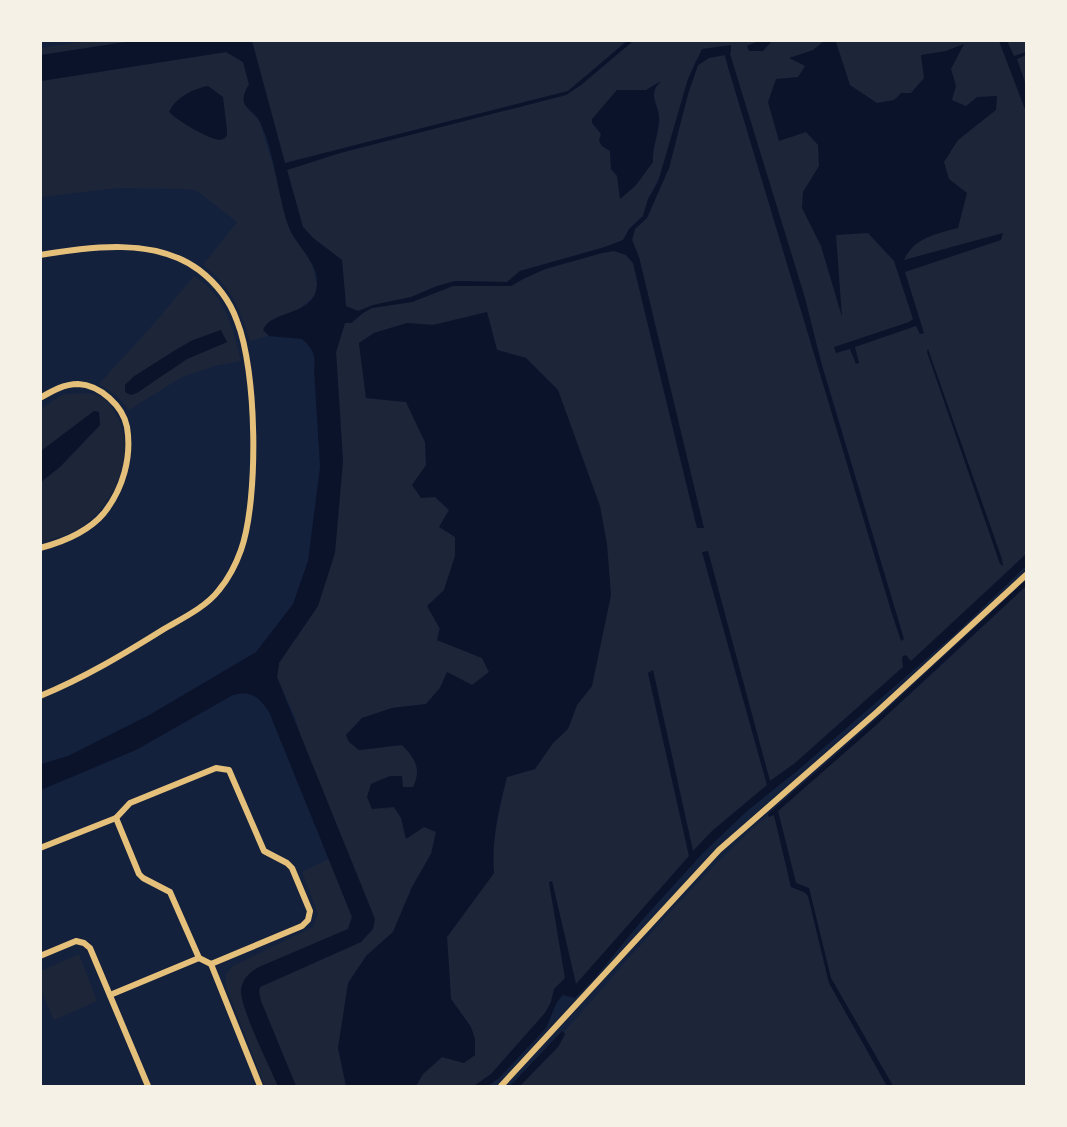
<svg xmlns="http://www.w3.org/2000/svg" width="1067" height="1127" font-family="'Fira Sans',sans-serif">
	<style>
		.green { fill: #1d2539; fill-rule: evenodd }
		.water { fill: #0b132b }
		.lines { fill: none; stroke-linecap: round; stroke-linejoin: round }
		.minor { stroke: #e5c07b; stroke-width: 6 }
	</style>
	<rect width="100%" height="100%" fill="#14213d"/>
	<g class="green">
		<path d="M772 40 1026 41V557L910 662 906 655 902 657 904 666 795 763 770 781 702 552 767 785 712 831 693 851 653 670 648 673 689 856 576 985 552 882H549L565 978 554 989 551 1002 545 1013 491 1074 474 1086H416L423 1074 442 1057 464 1063 471 1027 451 999 447 937 494 873C491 841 500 808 507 777L535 769 553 743 568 729 577 705 592 686 575 438 558 390 526 358 497 350 487 313 433 325 407 323 374 333 359 343 366 398 406 402 425 442 426 465 435 497 449 510 455 537V556L444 590 437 640 482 658 489 672 472 685 447 672 440 688 426 704 392 708 362 718 346 735 359 750 402 745C415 759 422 769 413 788L403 787 390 776 371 784 384 809 394 807 401 818 406 838 424 827 436 831 431 854 412 887 393 932 366 956 338 1048 346 1086H296L261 1001 259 992 260 987 361 942 295 717 277 677 279 663 318 605 343 461 336 352 345 323H352L363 313 372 308 412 302 453 286H511L523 279 546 269 602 253 614 251 626 255 633 263 697 528H703L639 257 632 240 635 229 647 218 669 168 688 94 698 65 709 58 724 55 728 67 893 617 904 639 730 54 731 51 696 60 688 79 662 171 648 199 643 216 629 229 624 240 605 247 520 271 507 282 455 281 437 286 412 297 373 305 358 311 346 307 342 260 313 238 303 227 287 170 340 153 566 95 581 85 633 41H761L747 46 763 51ZM660 82C649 96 657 99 659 114 662 130 652 146 653 162L636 185 621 198 617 176 611 168 610 151 602 146 599 141 601 134 592 123C599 111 609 102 617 90H646Z"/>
		<polygon points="87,41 132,41 41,55 41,48"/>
		<polygon points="252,41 627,41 568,91 285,163"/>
		<path d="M226 52 243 62 249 84C239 102 245 108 259 120L296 241 302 246 312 265 317 286 315 295 298 310 277 318 265 333 269 336 250 341C242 312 228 282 203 265L237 222 197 191 185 189 118 188 41 197V81Z"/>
		<path d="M194 276C225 295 233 328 241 361L215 366 182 377 129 410 118 397 99 384 152 326ZM193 340 227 342 187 359 167 372 133 377Z"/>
		<path d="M68 394C77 394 88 392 96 395 107 398 113 409 118 418 136 454 115 503 84 525 72 534 55 539 41 541V482L60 467 100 425 99 412 94 411 41 451V409L60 396Z"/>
		<polygon points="1026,586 1026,1086 893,1086 831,978 809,888 796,883 778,811 926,680"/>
		<path d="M774 814 791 887 804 892 808 896 829 983 887 1086H520L558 1047 565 1035 564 1032C630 958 693 881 768 815Z"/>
		<polygon points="329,859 352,917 348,929 259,967 241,992 243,1002 278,1086 265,1086 226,987 226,974 233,966 313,927 318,914 302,872"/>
		<polygon points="79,954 97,1001 54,1020 41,990 41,971"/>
	</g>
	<g class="water">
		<polygon points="761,40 772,41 763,51 749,51 747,46"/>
		<path d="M132 41H252L285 163 568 91 627 41H633L581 85 566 95 340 153 287 170 303 227 313 238 342 260 346 306 358 311 373 305 411 297 437 286 455 281 507 282 520 271 605 247 623 240 629 229 643 216 648 199 658 182 688 79 702 49 731 45V51L730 54 805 298 822 366 904 639 901 641 893 617 728 67 725 55 709 58 698 65 688 94 669 168 647 218 635 229 632 240 639 257 704 528H697L633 263 626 255 614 251 602 253 545 269 523 279 511 286H453L412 302 372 308 363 313 351 323H345L336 352 343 461 335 553 318 606 279 663 277 677 375 919 373 929 361 942 260 987 259 992 261 1001 296 1086H278C270 1068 239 1005 241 989 243 978 250 972 259 967L348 929 352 917 269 712C259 697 251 690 233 695L136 750 41 790V764L68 756 151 714 256 652 293 604 308 561 320 467 314 370C316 356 313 348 302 339L269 336 263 330C271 309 314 317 317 286 319 261 295 246 288 225 277 192 275 154 260 122 251 105 235 109 249 84L243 62 226 52 41 81V55Z"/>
		<path d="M824 41H833L836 42 850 85 877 103 894 100 901 93H911L924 78 921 55 946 51 964 44 951 69 956 86 952 100 966 106 977 97 997 96 996 110 958 140 944 162 949 179 967 193 958 228C935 234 914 238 904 260L1003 233 1001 240 905 272 924 333 920 334 916 326 913 327 855 347 859 363 856 364 850 349 836 353 834 347 909 322 913 319 894 261 868 233 836 235 842 317 821 246 802 208 803 192 819 166 818 145 806 132 779 141 768 102 776 79 798 77 805 66 789 58 813 50Z"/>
		<polygon points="999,41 1007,41 1014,56 1026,52 1026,55 1017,59 1026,85 1026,112"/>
		<path d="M661 81C659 83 656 86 655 89 651 98 659 108 659 118 659 133 652 147 653 162L636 185 620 199 617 176 611 169 610 151 602 146 599 141 601 134 592 123V119L617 90H646Z"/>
		<path d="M208 86 223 97 227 130C227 134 228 136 223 139 215 144 175 119 169 112 176 97 193 89 208 86Z"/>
		<path d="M487 312 497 350 526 358 558 390 600 506 607 544 611 595 592 686 577 705 568 729 553 743 535 769 507 777C499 808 491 841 494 873L447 937 451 999 471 1027 475 1039V1055L464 1063 442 1057 423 1074 416 1086H346L338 1048 348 983 366 956 393 932 412 887 431 854 436 832 424 827 406 839 401 818 394 807 372 809 367 797 371 784 390 776H402L403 787H413C422 769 415 758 402 745L359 750 349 742 346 735 362 718 392 708 426 704 440 688 447 672 472 685 489 672 482 658 437 640 440 629 427 606 444 590 455 556V537L439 527 449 510 435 497 421 498 412 485 426 465 425 442 406 402 366 398 359 343 374 333 407 323 433 325Z"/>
		<polygon points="221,330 227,342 187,359 137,393 131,395 125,392 125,385 133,377 177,349 193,340"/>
		<polygon points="928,349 1002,559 1003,566 1000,564 927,352"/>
		<polygon points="94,411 99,412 100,425 60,467 41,482 41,451"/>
		<polygon points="708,551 770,781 795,763 903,667 902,657 906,655 911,661 1026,554 1026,566 955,634 797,771 747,811 703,853 644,918 594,979 575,998 563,995 557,1002 546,1028 499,1078 488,1086 474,1086 491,1074 545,1013 551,1002 554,989 565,978 549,882 552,881 576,984 689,856 648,673 653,670 693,851 712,831 767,785 702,552"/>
		<polygon points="1026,580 1026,586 874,727 778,811 796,883 809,888 831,978 893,1086 887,1086 829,983 808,896 804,892 791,887 774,815 769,817 768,814 874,721"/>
		<polygon points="562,1031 565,1034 558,1047 520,1086 510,1086"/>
	</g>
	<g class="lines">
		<g class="minor">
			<path d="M40 255C91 247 155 237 199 270 216 283 230 301 237 321 257 371 259 499 241 550 236 564 229 578 219 590 206 607 183 618 164 629 124 654 84 678 40 696"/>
			<path d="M40 398C52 391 64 384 78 384 100 385 123 406 127 427 132 457 123 489 104 513 88 532 63 542 40 548"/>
			<polyline points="116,818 139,874 143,878 170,892 199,958 211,964"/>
			<polyline points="40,848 116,818 130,803 216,768 229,770 264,851 287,863 292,868 310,911 308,920 302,926 211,964 260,1086"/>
			<polyline points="40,956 76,941 84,943 90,948 148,1086"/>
			<polyline points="110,995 199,958"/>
			<polyline points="501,1086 719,850 877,712 1026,575"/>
		</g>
	</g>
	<rect width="1067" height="1127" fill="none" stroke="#f6f1e7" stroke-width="84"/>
</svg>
